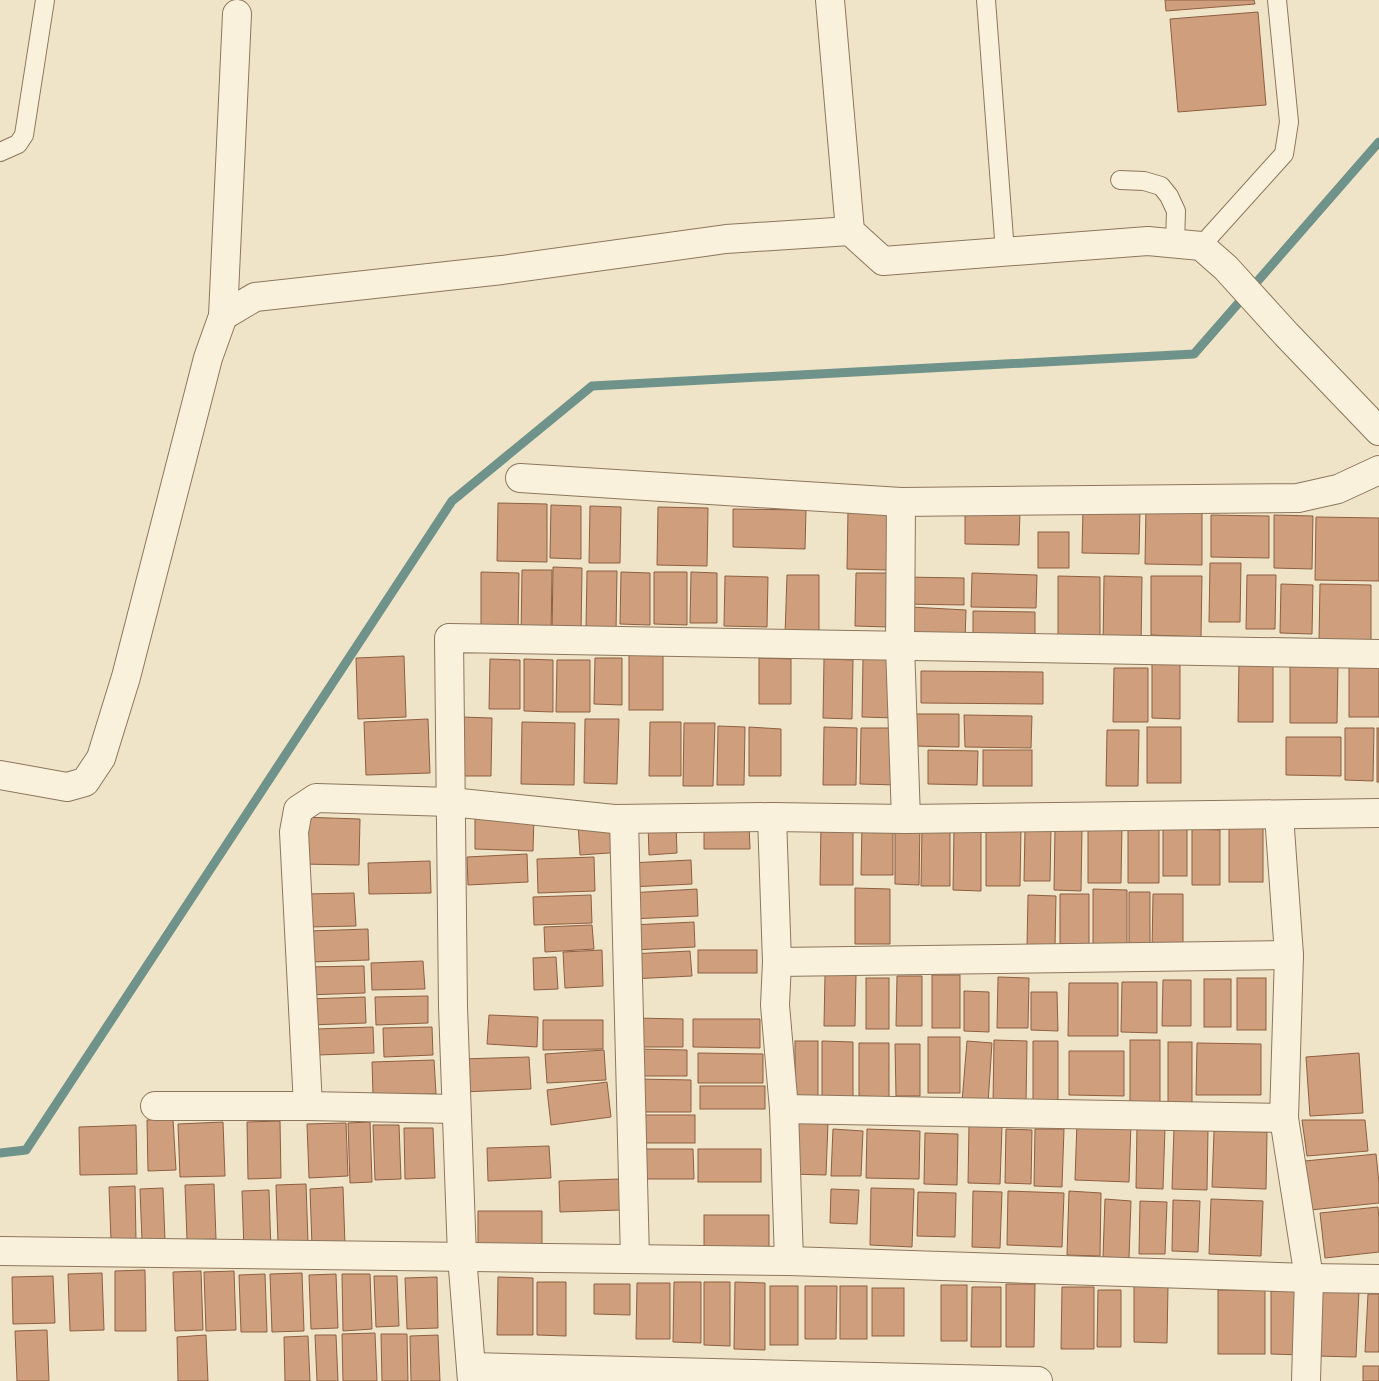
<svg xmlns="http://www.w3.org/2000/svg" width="1379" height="1381" font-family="'PT Serif',serif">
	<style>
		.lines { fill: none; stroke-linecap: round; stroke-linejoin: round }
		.stream { stroke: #6f938a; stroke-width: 9 }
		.building { fill: #cf9f7d; stroke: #8d5f41 }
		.service-casing { stroke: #8d765c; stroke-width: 20 }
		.minor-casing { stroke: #8d765c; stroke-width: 30 }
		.service { stroke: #faf1dc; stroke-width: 18 }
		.minor { stroke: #faf1dc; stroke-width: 28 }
	</style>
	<rect width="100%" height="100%" fill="#f0e4c8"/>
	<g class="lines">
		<polyline class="stream" points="0,1153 26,1150 452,501 592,386 1194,354 1379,142"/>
	</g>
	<g class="building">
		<polygon points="1165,0 1254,0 1255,4 1166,11"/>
		<polygon points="1258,12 1266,105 1178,112 1170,19"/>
		<polygon points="498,503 547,504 547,562 497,561"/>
		<polygon points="551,505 581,506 581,559 550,558"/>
		<polygon points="590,506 621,507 620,563 589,563"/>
		<polygon points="658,507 708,508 707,566 657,565"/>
		<polygon points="1146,507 1202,508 1202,565 1145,564"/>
		<polygon points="1083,508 1140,509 1139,554 1082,553"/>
		<polygon points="733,509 806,510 805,549 733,547"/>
		<polygon points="965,509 1020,510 1019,545 965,544"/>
		<polygon points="848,510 888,511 887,570 847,569"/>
		<polygon points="1211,515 1269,516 1269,558 1211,557"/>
		<polygon points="1274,515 1313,516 1312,569 1274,568"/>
		<polygon points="1316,517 1379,518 1379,581 1315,580"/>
		<rect x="1038" y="532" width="31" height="36"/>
		<polygon points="1210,563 1241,563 1240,622 1209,622"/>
		<polygon points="553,567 582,568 581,635 552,635"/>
		<polygon points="522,570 552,570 551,638 521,638"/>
		<polygon points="587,571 617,571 616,631 586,630"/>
		<polygon points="481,572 519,573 518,631 481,631"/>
		<polygon points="621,572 650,573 650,625 620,624"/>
		<polygon points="654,572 687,572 687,625 654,624"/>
		<polygon points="691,572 717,573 717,623 690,623"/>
		<polygon points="856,573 890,573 889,627 855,626"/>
		<polygon points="972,573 1037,575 1036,608 971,607"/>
		<polygon points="787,575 819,575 819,635 785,635"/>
		<polygon points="1247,575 1276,575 1275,629 1246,629"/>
		<polygon points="725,576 768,577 767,627 724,626"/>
		<polygon points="1058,576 1100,577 1100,636 1058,635"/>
		<polygon points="1104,576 1142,577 1141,647 1103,647"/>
		<polygon points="1151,576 1202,576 1201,637 1151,635"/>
		<polygon points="903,577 964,578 964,605 903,604"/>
		<polygon points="1281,584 1313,585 1312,634 1280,633"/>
		<polygon points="1320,584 1371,585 1371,641 1319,641"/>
		<polygon points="911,607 966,610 965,641 909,637"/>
		<polygon points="973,611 1035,612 1035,644 973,643"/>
		<rect x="629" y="652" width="34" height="58"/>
		<polygon points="404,656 406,717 358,719 356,658"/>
		<polygon points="1152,657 1180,657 1180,719 1152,718"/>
		<polygon points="595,658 622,658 622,705 594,704"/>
		<polygon points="759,658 791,659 791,704 759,704"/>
		<polygon points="863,658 898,659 897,718 862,717"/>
		<polygon points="490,659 520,660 520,709 489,709"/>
		<polygon points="524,659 553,660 553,712 524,711"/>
		<polygon points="824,659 853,660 852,719 823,718"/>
		<polygon points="557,660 590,660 590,712 556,712"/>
		<polygon points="1239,661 1273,661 1273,722 1238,722"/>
		<polygon points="1290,664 1338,664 1337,723 1290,723"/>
		<rect x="1349" y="667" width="30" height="50"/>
		<polygon points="1114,668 1148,668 1148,722 1113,722"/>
		<polygon points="921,671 1043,672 1043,704 921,703"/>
		<polygon points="910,714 959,714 959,747 910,746"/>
		<polygon points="964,715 1032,716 1031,748 965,747"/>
		<polygon points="461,717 492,718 491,776 460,776"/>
		<polygon points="428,719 430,773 366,775 364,722"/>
		<polygon points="585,719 619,719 617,784 584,783"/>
		<polygon points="522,722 575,723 574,785 521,784"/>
		<polygon points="650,722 681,722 681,776 649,776"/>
		<polygon points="684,723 715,723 713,786 683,786"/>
		<polygon points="718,726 745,727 744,785 717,785"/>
		<polygon points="749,727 781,729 781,776 749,776"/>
		<polygon points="824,727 857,728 856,785 823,785"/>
		<rect x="1147" y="727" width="34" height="56"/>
		<polygon points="861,728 897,728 897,785 860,784"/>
		<polygon points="1345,728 1374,728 1373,781 1345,780"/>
		<rect x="1377" y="728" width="2" height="54"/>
		<polygon points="1107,730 1139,730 1138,786 1106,786"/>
		<polygon points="1286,737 1341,737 1341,776 1286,775"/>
		<polygon points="928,750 978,751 977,785 928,784"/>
		<rect x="983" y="750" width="49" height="36"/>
		<polygon points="475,816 534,816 533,851 475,849"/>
		<polygon points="300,817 360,819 359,865 299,864"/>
		<polygon points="622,822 623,852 580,855 578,824"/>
		<polygon points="676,823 677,853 649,855 648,824"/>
		<polygon points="862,823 893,823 893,875 861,875"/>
		<polygon points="895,823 920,823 919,885 895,884"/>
		<polygon points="704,824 749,824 750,849 704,849"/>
		<polygon points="821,824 853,824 853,885 820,885"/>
		<polygon points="1088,824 1122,824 1121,883 1088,883"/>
		<polygon points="986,826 1021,827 1020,886 986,886"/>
		<polygon points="1128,826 1159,827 1159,883 1128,883"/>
		<rect x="1229" y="826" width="34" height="56"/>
		<polygon points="922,827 950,827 950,886 921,886"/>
		<polygon points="954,828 981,829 981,891 953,890"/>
		<polygon points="1025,828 1051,828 1050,881 1024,881"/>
		<polygon points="1055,828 1082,829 1081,891 1054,890"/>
		<rect x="1163" y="829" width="24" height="47"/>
		<polygon points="1192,829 1220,830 1220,885 1192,885"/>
		<polygon points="527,854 528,882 468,885 467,857"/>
		<polygon points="594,857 595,891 538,893 537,859"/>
		<polygon points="691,860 692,884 630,887 629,863"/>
		<polygon points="430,861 431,893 369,894 368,863"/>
		<polygon points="855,888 890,889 890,944 855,944"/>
		<polygon points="697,889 698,916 630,919 629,893"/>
		<polygon points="1093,889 1127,890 1127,949 1093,948"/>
		<polygon points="1129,892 1150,892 1150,945 1129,944"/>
		<polygon points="354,893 356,926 308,927 306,894"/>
		<polygon points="1060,894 1089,894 1089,945 1060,944"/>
		<polygon points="1153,894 1183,894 1183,951 1152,950"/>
		<polygon points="591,895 592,923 534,925 533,897"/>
		<polygon points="1028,895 1056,896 1055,947 1027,947"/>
		<polygon points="694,922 695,947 633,950 631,925"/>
		<polygon points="592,925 594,949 545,952 544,927"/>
		<polygon points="368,929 369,960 310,962 309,931"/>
		<polygon points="602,950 603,986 565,988 563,952"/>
		<rect x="698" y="950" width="59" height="23"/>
		<polygon points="690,951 692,976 631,979 630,954"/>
		<polygon points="556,957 558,989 534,990 533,958"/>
		<polygon points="423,961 425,989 372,990 371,963"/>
		<polygon points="364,966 365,993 306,995 305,967"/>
		<polygon points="825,975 856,975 855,1026 824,1026"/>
		<rect x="932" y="975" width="28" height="53"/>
		<polygon points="897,976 922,976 922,1026 896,1026"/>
		<polygon points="998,977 1029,978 1028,1028 997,1028"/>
		<rect x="866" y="978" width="23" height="51"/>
		<rect x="1237" y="978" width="29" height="52"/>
		<rect x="1204" y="979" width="27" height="48"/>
		<polygon points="1163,980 1191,980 1191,1026 1162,1026"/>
		<polygon points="1122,982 1157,982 1157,1033 1121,1032"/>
		<polygon points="1069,983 1118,983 1118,1036 1068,1036"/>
		<polygon points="964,991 989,992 989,1032 964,1031"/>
		<polygon points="1031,992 1057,992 1058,1031 1031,1030"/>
		<polygon points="428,996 428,1023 376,1025 375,997"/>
		<polygon points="365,997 366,1023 309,1025 308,999"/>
		<polygon points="489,1015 538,1017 537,1047 487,1044"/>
		<polygon points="635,1018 683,1019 683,1047 635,1047"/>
		<polygon points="693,1019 760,1019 760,1048 693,1047"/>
		<polygon points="543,1020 603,1020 603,1049 543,1050"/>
		<polygon points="373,1027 374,1053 318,1055 317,1029"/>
		<polygon points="432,1027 433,1055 384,1057 383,1028"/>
		<rect x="928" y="1037" width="32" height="56"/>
		<polygon points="994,1040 1027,1041 1026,1103 993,1103"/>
		<rect x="1130" y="1040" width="30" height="70"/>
		<rect x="795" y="1041" width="23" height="56"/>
		<polygon points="822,1041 853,1042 853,1098 822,1098"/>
		<polygon points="967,1041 992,1043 988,1104 962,1102"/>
		<polygon points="1033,1041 1058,1041 1058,1102 1033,1101"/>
		<rect x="1168" y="1042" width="24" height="63"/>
		<polygon points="859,1043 889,1043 889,1097 859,1096"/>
		<polygon points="1197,1043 1261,1044 1261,1095 1196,1095"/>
		<polygon points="895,1044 920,1044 920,1096 896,1096"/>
		<polygon points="636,1049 687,1050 687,1076 636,1076"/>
		<polygon points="604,1050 606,1080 547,1083 545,1054"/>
		<polygon points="1069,1051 1124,1051 1124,1096 1069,1095"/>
		<polygon points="698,1053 763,1054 763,1083 698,1083"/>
		<polygon points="1359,1053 1363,1113 1310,1116 1306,1057"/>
		<polygon points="529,1057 531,1089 463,1092 461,1059"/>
		<polygon points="434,1060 436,1094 373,1095 372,1062"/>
		<polygon points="636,1079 691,1080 691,1112 636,1112"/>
		<polygon points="607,1082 611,1117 551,1125 547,1090"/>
		<rect x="700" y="1086" width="65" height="23"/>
		<rect x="639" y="1115" width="56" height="28"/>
		<polygon points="173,1119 176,1170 148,1171 147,1120"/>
		<polygon points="1302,1120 1365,1120 1368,1151 1307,1156"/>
		<polygon points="280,1121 281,1178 248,1179 247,1122"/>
		<polygon points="223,1122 225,1176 180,1177 178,1124"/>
		<polygon points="370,1122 372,1182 350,1183 348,1123"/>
		<polygon points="790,1122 828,1123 826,1175 789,1174"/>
		<polygon points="1077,1122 1131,1123 1129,1182 1075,1180"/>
		<polygon points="346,1123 348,1176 309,1178 307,1124"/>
		<polygon points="136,1125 137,1174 80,1175 79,1127"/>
		<polygon points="373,1125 399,1125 401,1179 375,1180"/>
		<polygon points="969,1125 1002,1126 1000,1184 968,1183"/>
		<polygon points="1137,1126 1165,1127 1163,1189 1136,1188"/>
		<polygon points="404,1128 433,1128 435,1178 405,1179"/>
		<polygon points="1174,1128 1208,1129 1207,1190 1172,1189"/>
		<polygon points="833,1129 863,1131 861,1176 831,1176"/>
		<polygon points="867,1129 920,1131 919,1179 866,1178"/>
		<polygon points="1006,1129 1032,1130 1031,1184 1005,1183"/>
		<polygon points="1035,1129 1064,1129 1062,1187 1034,1186"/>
		<polygon points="1214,1131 1267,1132 1266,1189 1212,1187"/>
		<polygon points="925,1133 958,1134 957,1185 924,1184"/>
		<polygon points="549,1146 551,1178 488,1181 487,1148"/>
		<polygon points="640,1149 693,1149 694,1179 640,1179"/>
		<rect x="698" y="1149" width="63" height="33"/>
		<polygon points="1376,1154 1379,1183 1379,1203 1310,1210 1305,1161"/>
		<polygon points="620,1179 621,1210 560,1212 559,1181"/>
		<polygon points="214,1184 216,1239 187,1240 185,1185"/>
		<polygon points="306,1184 308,1242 278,1243 276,1185"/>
		<polygon points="135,1186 136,1240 111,1241 109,1187"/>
		<polygon points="343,1187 345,1245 312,1246 310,1189"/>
		<polygon points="163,1188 165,1241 142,1241 140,1189"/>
		<polygon points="871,1188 914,1189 912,1247 870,1245"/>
		<polygon points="831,1189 859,1190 857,1224 830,1223"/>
		<polygon points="269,1190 271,1251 244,1251 242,1191"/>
		<polygon points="973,1191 1002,1192 1000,1248 972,1247"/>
		<polygon points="1008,1191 1064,1193 1062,1247 1007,1245"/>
		<polygon points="1069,1191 1101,1193 1100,1256 1067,1255"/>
		<polygon points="918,1192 956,1193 955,1237 917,1236"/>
		<polygon points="1105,1199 1131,1201 1129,1258 1103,1257"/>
		<polygon points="1211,1199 1263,1201 1261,1256 1209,1254"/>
		<polygon points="1173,1200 1200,1201 1198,1252 1172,1251"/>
		<polygon points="1140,1201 1167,1202 1165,1254 1139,1254"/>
		<polygon points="1378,1207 1379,1219 1379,1252 1325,1258 1320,1213"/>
		<polygon points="478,1211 542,1211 542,1245 478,1244"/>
		<rect x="704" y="1215" width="65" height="33"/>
		<polygon points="145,1270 146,1331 115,1331 115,1271"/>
		<polygon points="201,1271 203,1330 175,1331 173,1272"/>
		<polygon points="234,1271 236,1330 206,1331 204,1272"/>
		<polygon points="102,1273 104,1330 70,1331 68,1274"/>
		<polygon points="302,1273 304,1331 272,1332 270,1274"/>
		<polygon points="265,1274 267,1332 241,1332 239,1275"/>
		<polygon points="336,1274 338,1328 311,1329 309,1275"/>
		<polygon points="342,1274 370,1274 372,1329 343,1331"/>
		<polygon points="53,1276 55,1323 13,1324 12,1277"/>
		<polygon points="374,1276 397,1276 399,1326 376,1327"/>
		<polygon points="437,1277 438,1328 407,1329 405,1278"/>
		<polygon points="498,1277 533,1278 533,1335 497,1335"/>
		<polygon points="537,1282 566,1282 566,1336 537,1335"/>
		<polygon points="674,1282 701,1282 701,1343 673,1342"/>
		<polygon points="704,1282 730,1282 730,1346 704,1345"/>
		<polygon points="735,1282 765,1283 765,1350 734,1349"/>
		<polygon points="637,1283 670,1283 670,1339 636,1339"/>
		<polygon points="594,1284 630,1284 630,1315 594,1314"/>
		<polygon points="1006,1284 1035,1284 1034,1347 1006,1347"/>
		<rect x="941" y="1285" width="26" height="56"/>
		<polygon points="1134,1285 1168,1286 1167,1343 1134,1342"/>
		<rect x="770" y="1286" width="28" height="59"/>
		<polygon points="805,1286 837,1286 836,1339 805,1339"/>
		<rect x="840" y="1286" width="27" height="53"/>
		<polygon points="972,1287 1001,1287 1001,1347 971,1347"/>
		<polygon points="1062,1287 1094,1287 1094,1349 1061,1349"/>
		<rect x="872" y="1288" width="32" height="48"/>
		<polygon points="1320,1289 1359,1291 1356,1357 1317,1356"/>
		<polygon points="1098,1290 1121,1290 1121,1347 1097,1347"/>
		<rect x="1218" y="1290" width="47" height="64"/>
		<polygon points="1271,1291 1302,1291 1302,1355 1271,1354"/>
		<polygon points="1368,1294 1379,1294 1379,1352 1365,1352"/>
		<polygon points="47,1330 49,1381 17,1381 15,1331"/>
		<polygon points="375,1333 377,1381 343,1381 342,1334"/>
		<polygon points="381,1334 407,1334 408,1381 382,1381"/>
		<polygon points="206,1335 208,1381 178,1381 177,1337"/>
		<polygon points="315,1335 336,1335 338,1381 317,1381"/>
		<polygon points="438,1335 440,1381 411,1381 410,1336"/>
		<polygon points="308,1336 310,1381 285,1381 284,1337"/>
		<rect x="1363" y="1366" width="16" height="15"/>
	</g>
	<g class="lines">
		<g class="service-casing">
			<g id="service">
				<polyline points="986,0 1005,252"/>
				<polyline points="0,152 18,144 24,135 45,0"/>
				<polyline points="1120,180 1144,181 1161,186 1169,196 1176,211 1175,244"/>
				<polyline points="1201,246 1284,154 1289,122 1277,0"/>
			</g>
		</g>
		<g class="minor-casing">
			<g id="minor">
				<polyline points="830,0 850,231 883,261 1148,241 1201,246 1226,268 1286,334 1379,431"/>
				<polyline points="223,316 237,14"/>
				<polyline points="520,478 901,502 1298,498 1338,489 1379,470"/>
				<polyline points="901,502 900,646 906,819"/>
				<polyline points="0,775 67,787 85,782 101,758 126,677 208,358 223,316 255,297 502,270 726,239 850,231"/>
				<polyline points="1279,815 1289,955 1284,1118 1309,1278 1306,1381"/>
				<polyline points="772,817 777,962 775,1005 784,1109 789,1261"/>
				<polyline points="624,819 635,1259"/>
				<polyline points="777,962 1289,955"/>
				<polyline points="155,1106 308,1106 456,1109"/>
				<polyline points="308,1106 294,832 298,810 316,798 451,802 614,819 772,817 906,819 1379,813"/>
				<polyline points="784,1109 1284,1118"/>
				<polyline points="0,1251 789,1261 1309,1278 1379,1279"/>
				<polyline points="471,1367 1038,1381"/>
				<polyline points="472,1381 462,1256 453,1007 449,638 1379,654"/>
			</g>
		</g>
		<use href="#service" class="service"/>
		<use href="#minor" class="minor"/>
	</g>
</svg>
